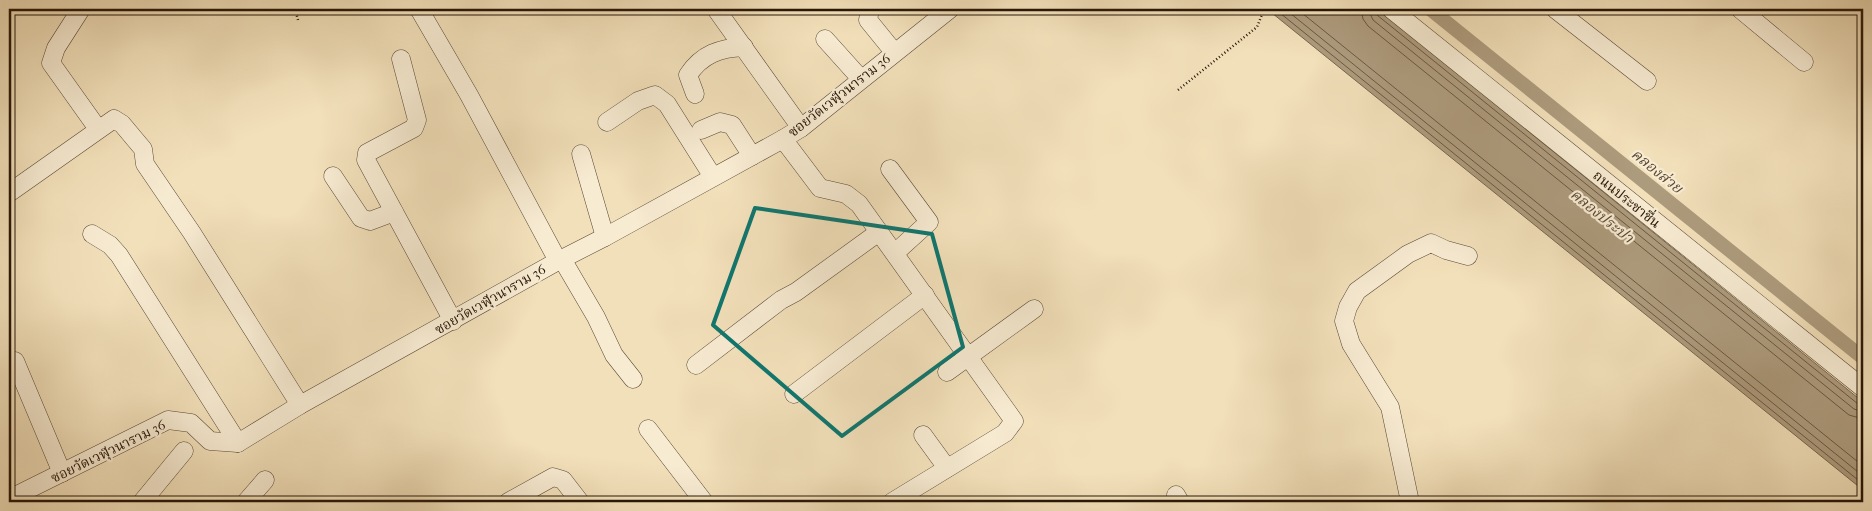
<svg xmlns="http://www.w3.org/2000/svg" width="1872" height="511" font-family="'IM FELL French Canon','Noto Serif Thai',serif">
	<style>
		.water { fill: #ad9b7d; stroke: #77664e }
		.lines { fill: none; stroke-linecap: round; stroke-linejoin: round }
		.shore { stroke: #6a5842; stroke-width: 1 }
		.canal { stroke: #ad9b7d; stroke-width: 14 }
		.minor-casing { stroke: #5a4834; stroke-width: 19 }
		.path { stroke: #271608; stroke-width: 2.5; stroke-dasharray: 1 2.5; stroke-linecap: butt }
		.minor { stroke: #f7ebd2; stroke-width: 18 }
		.marked { fill: none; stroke: #0f766e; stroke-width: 4; stroke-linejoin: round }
		.labels { text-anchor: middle; stroke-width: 4.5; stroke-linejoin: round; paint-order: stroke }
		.street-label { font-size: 14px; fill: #271608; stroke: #f7ebd2 }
		.water-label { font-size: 15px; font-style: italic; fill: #5d4b37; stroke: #f7ebd2 }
	</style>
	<rect width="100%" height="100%" fill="#f2e0ba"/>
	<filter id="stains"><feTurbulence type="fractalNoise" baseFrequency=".004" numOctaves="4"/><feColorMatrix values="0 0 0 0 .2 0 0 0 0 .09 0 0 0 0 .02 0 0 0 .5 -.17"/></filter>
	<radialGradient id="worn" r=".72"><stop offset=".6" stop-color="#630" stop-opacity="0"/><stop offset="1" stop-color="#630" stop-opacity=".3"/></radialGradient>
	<polygon class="water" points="1267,9 1377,9 1863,402 1863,490"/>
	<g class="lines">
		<g class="shore">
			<polyline points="1275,9 1863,484"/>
			<polyline points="1285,9 1863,476"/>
			<polyline points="1297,9 1863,466"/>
			<polyline points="1361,9 1363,19 1368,26 1849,415 1863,419"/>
			<polyline points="1368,9 1373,20 1854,409 1863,412"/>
			<polyline points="1375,9 1377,15 1858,404 1863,406"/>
		</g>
		<polyline class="canal" points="1430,9 1863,358"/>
		<g class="minor-casing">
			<g id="minor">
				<polyline points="81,9 56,48 51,63 98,129"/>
				<polyline points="419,9 469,95 558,261"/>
				<polyline points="716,9 801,128"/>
				<polyline points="870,9 868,20 894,52"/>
				<polyline points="1391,9 1863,388"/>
				<polyline points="1555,9 1647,81"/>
				<polyline points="1740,9 1804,62"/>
				<polyline points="825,39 861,79"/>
				<polyline points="401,59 417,120 414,128 367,153 366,160 453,321"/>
				<path d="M695 94 688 75C702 54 720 48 744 47"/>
				<polyline points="607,122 638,101 655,95 667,104 713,177"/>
				<polyline points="701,130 720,122 732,125 752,156"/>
				<polyline points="783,139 820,188 846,194 859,204 1014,421 1005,433 892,502"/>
				<polyline points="581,154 605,237"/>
				<polyline points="890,169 929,222 895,253"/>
				<polyline points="333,176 361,218 370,221 394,212"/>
				<polyline points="9,193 114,119 122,124 143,149 145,164 192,233 300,405"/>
				<polyline points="92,234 110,245 119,255 238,443"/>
				<polyline points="562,259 596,317 614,355 633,379"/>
				<polyline points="15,361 62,473"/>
				<polyline points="696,365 781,300 796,292 879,232"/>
				<polyline points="947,372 1034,309"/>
				<polyline points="794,394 925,295"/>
				<polyline points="648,429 704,502"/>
				<polyline points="923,435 947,468"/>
				<polyline points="1176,495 1180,502"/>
				<polyline points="9,499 168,420 191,423 210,441 238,443 300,405 558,261 605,237 783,139 801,128 950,9"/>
				<polyline points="142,502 184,451"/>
				<polyline points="246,502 265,480"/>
				<polyline points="508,502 553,477 563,480 580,502"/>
				<polyline points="1410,502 1390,407 1351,344 1344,321 1348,307 1357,291 1408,254 1431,243 1446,250 1468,256"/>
			</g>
		</g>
		<g class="path">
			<polyline points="295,9 298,20"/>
			<polyline points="1178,90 1257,27 1263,12 1260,9"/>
		</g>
		<use href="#minor" class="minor"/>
	</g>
	<path class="marked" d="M755 208 932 234 963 347 842 436 713 325Z"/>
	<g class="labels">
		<g class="street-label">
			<text transform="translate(839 95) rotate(-38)" y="5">ซอยวัดเวฬุวนาราม 36</text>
			<text transform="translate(1627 199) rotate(39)" y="5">ถนนประชาชื่น</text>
			<text transform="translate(490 299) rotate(-30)" y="5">ซอยวัดเวฬุวนาราม 36</text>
			<text transform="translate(108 451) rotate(-26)" y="5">ซอยวัดเวฬุวนาราม 36</text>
		</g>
		<g class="water-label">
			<text transform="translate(1657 171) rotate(39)" y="5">คลองส่วย</text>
			<text transform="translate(1602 216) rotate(39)" y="5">คลองประปา</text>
		</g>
	</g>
	<rect width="1872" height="511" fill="none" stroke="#f2e0ba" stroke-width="30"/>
	<rect x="10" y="10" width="1852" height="491" fill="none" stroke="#271608" stroke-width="2.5"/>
	<rect x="15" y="15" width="1842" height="481" fill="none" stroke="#271608"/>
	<rect width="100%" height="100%" filter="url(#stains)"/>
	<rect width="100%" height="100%" fill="url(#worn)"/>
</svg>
